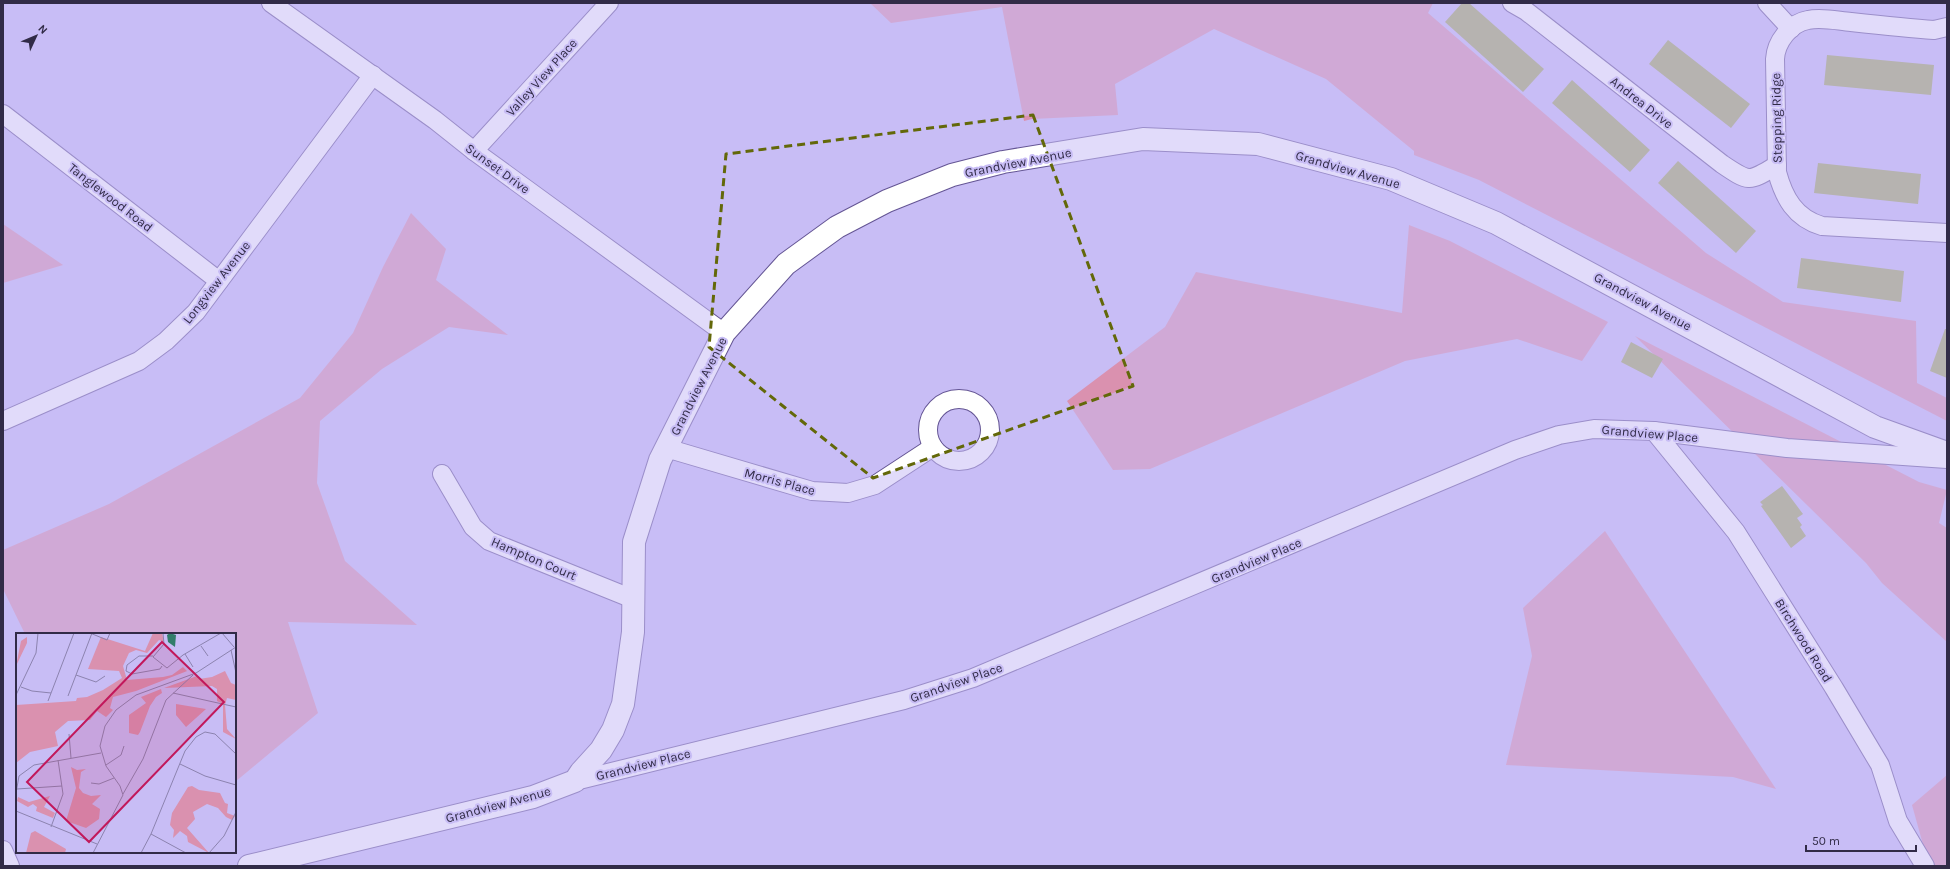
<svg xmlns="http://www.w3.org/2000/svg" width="1950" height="869" font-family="Karla,sans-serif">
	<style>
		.green { fill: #da91af }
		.building { fill: #9fa65c }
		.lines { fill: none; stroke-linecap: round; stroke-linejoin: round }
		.minor-casing { stroke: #645594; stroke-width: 20 }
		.major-casing { stroke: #645594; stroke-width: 24 }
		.minor { stroke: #fff; stroke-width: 18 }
		.major { stroke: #fff; stroke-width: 22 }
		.marked { fill: none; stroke: #636809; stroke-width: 3; stroke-dasharray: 8 5; stroke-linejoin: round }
		.labels { text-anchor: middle; stroke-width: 4; stroke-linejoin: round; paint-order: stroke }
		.street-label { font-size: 13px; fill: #312b47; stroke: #c8bdf5 }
		.inset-road { fill: none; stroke: #8c83af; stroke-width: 1 }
		.view { fill: #c2185b; fill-opacity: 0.15; stroke: #c2185b; stroke-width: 2 }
		.inset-edge { fill: none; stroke: #312b47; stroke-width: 2 }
	</style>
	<rect width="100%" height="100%" fill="#c8bdf5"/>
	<g class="green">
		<polygon points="870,3 1433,3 1428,13 1706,253 1783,302 1916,321 1917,383 1947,398 1947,421 1479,180 1414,155 1414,151 1326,79 1214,29 1115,84 1118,115 1032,119 1024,121 1002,7 891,23"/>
		<polygon points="411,213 446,249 436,280 508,335 449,327 382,369 320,421 317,483 345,561 417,625 288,622 318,713 235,782 235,634 25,634 3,589 3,550 109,504 300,398 353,333 383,267"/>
		<polygon points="3,224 63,265 3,283"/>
		<polygon points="1409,225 1450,241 1608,322 1582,361 1517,339 1405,361 1150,469 1113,470 1067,401 1165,327 1196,272 1402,313"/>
		<polygon points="1635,336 1919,482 1947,490 1939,523 1947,528 1947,642 1882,583 1866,563"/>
		<polygon points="1605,531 1776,789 1733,777 1506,765 1532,656 1523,608"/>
		<polygon points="1947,775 1947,866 1929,866 1912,805"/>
	</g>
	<g class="building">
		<polygon points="1462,3 1469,3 1544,69 1523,92 1445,22"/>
		<polygon points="1668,40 1750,104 1731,128 1649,64"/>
		<polygon points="1827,55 1934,65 1931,95 1824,85"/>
		<polygon points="1572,80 1650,150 1630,172 1552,103"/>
		<polygon points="1678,161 1756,231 1736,253 1658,183"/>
		<polygon points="1818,163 1921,174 1918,204 1814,193"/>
		<polygon points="1801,258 1904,271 1901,302 1797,288"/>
		<polygon points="1945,329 1947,329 1947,378 1930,371"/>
		<polygon points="1631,342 1663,359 1652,378 1621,362"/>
		<polygon points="1782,486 1803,514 1797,518 1802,525 1800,527 1806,536 1791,548 1761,506 1763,505 1760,502"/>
	</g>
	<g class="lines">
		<g class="minor-casing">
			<g id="minor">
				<polyline points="271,3 435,120 474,151 724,333"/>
				<path d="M1512 3 1526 11 1722 164C1750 183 1749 182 1777 165"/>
				<polyline points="1767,3 1791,29"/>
				<path d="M1947 27 1934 30C1907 28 1879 25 1851 22 1838 21 1822 17 1808 20 1790 23 1776 42 1775 59L1777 172C1784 198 1795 218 1822 226L1947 233"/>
				<polyline points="3,114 219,281"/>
				<polyline points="474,151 609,3"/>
				<circle cx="959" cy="430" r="31"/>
				<polyline points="3,421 139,361 166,341 196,312 373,75"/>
				<polyline points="1654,431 1736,532 1834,688 1880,765 1898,821 1925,866"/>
				<polyline points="666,448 812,491 848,493 875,485 933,447"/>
				<polyline points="442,474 473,527 489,541 633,599"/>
				<polyline points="575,781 904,700 973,678 1515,450 1559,435 1594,429 1654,431 1787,448 1947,459"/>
				<polyline points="3,850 10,866"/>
			</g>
		</g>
		<g class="major-casing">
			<polyline id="major" points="249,866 533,797 575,781 581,772 601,750 613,730 623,704 633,632 634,542 660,460 724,333 786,264 837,227 887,201 952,175 1003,162 1143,139 1258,144 1391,179 1496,223 1875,427 1947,453"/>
		</g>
		<use href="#minor" class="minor"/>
		<use href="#major" class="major"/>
	</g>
	<path d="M0 0H1950V869H0ZM1033 115 1133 386 873 478 709 347 726 154Z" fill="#c8bdf5" fill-opacity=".55" fill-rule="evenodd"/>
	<path class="marked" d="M1033 115 1133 386 873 478 709 347 726 154Z"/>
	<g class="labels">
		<g class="street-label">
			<text transform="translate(541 77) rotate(-48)" y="5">Valley View Place</text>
			<text transform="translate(1642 102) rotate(38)" y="5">Andrea Drive</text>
			<text transform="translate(1776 118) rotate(-91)" y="5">Stepping Ridge</text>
			<text transform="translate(1018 162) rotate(-11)" y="5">Grandview Avenue</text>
			<text transform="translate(498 168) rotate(36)" y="5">Sunset Drive</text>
			<text transform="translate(1348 169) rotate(16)" y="5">Grandview Avenue</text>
			<text transform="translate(111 197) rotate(38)" y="5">Tanglewood Road</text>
			<text transform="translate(216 282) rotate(-52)" y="5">Longview Avenue</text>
			<text transform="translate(1643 301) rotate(28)" y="5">Grandview Avenue</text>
			<text transform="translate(698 386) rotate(-63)" y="5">Grandview Avenue</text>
			<text transform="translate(1650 433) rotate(5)" y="5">Grandview Place</text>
			<text transform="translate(780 481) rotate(15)" y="5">Morris Place</text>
			<text transform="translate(534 558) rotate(23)" y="5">Hampton Court</text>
			<text transform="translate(1256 560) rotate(-23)" y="5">Grandview Place</text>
			<text transform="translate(1804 640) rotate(58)" y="5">Birchwood Road</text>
			<text transform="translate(956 682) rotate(-19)" y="5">Grandview Place</text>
			<text transform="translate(643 764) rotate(-14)" y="5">Grandview Place</text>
			<text transform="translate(498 804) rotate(-15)" y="5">Grandview Avenue</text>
		</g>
	</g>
	<g transform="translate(16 633)">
		<rect width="220" height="220" fill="#c8bdf5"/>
		<path d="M137 0H146L148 9 143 7 131 20 120 17 113 20 107 33 111 47 147 44 156 42 167 34 171 38 184 33 120 58 97 64 94 75 97 77 90 84 81 78 74 87 52 88 39 99 42 113 14 119 0 130V72L60 68 61 65 71 64 87 57 106 45 103 38 72 36 85 4 129 18ZM11 4V10L0 33 5 8ZM209 38 215 50 220 52V67L211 65 209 72 211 96 220 106 207 99V71L201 68V56L196 53 148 55 181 43 183 46 196 44ZM145 56 146 60 140 64 134 73 124 99 122 102 113 100V82L130 70 125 64ZM160 71 190 76 170 94 160 82ZM55 134 61 137 70 136 65 139 63 155 67 160 75 163 85 162 76 171 84 176 83 186 70 195 50 188 60 155ZM176 153 183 157 204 160 209 170 212 171 211 180 219 183 216 187 210 184 202 175 191 171 177 179 179 186 171 195 193 220 172 209 171 203 164 198 157 205 158 197 154 192 156 180 172 154ZM34 163 28 174 39 180 37 185 20 178 21 174 17 171 12 174 1 168 2 164 13 169ZM19 198 50 216 49 220H10L15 200Z" fill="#da91af"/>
		<path d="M154 0 160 2 159 14 152 9 151 2Z" fill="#317d6a"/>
		<path class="inset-road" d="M74 0 91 7 94 0M147 0 148 11 137 24 151 35 167 22 205 0M206 0 218 14M185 13 192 23M215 17 220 40M169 21 177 34M137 23H123L111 32 110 38 116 41 144 36 146 33M60 42 80 49 89 43M5 54 16 58 35 60M157 60 220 74M0 62 20 20 22 0M52 63 76 0M32 68 58 0M53 101 55 125M164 131 189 143 220 152M90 132 105 122 108 113M75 150 83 151 98 145M1 156 46 153M0 160 3 143 18 132 85 120M107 161 127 126 150 67 177 42M0 178 81 211M35 194 47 161 42 127M135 201 170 220M77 220 107 162 104 153 90 133 84 113 89 93 100 77 120 62 180 40 220 14M125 220 135 201 169 118 180 104 189 99 199 101 220 121M193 220 208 203 220 179"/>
		<path class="view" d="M146 9 208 69 73 209 11 149Z"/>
		<rect width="220" height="220" class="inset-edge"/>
	</g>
	<rect width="1950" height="869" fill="none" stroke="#312b47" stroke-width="8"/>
	<g transform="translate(36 36) rotate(46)" stroke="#c8bdf5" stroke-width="3" paint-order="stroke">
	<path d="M0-3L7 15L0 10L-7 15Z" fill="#312b47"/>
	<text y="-6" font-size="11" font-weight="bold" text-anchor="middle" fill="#312b47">N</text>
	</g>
	<path d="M1806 845v6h110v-6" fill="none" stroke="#312b47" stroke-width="2"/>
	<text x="1812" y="845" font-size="12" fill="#312b47" stroke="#c8bdf5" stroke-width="3" paint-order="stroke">50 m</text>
</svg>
